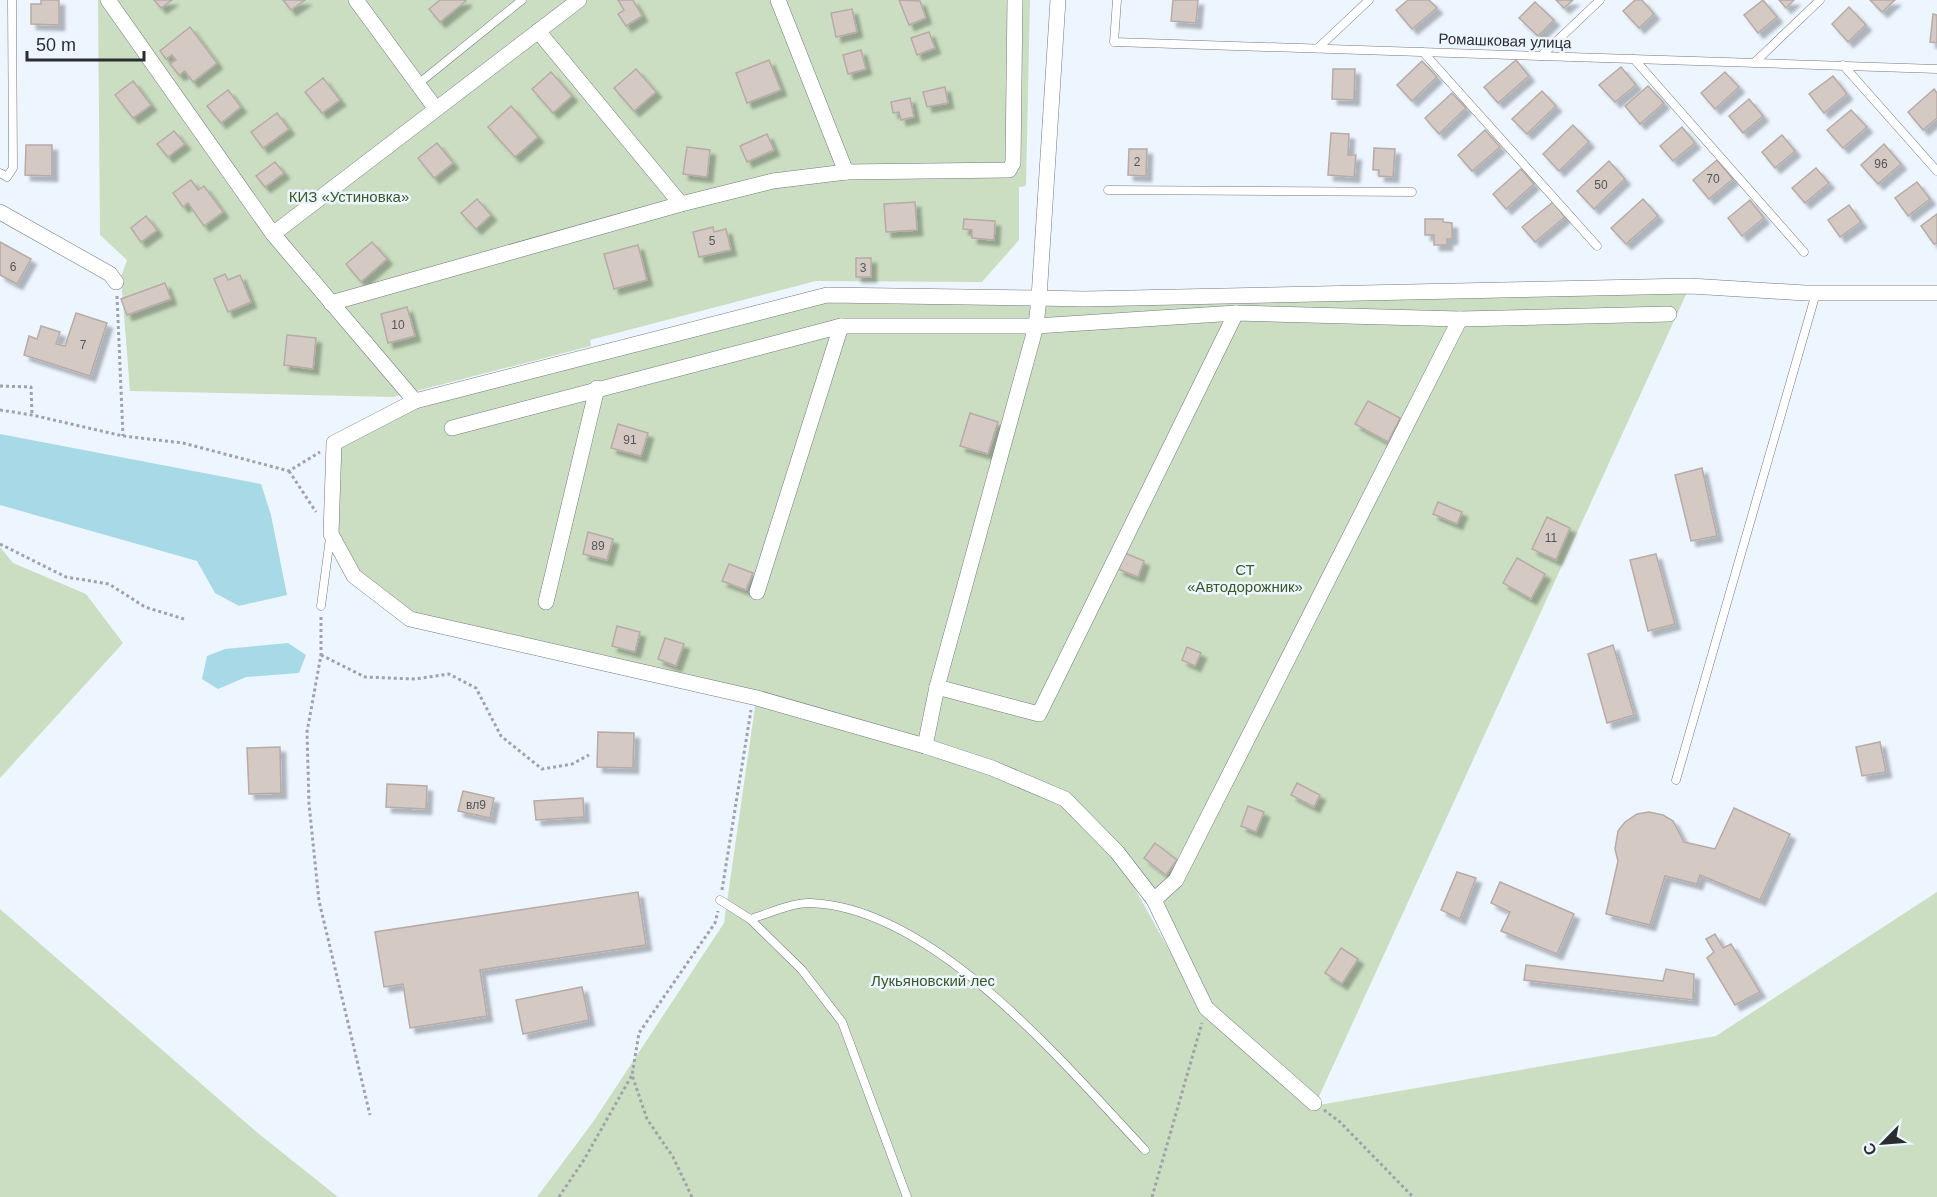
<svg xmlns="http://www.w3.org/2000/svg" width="1937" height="1197" font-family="Helvetica,sans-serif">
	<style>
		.green { fill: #cbdec1 }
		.water { fill: #a7d9e7 }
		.building { fill: #d5c9c4; stroke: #b7aba7; stroke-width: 1.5; filter: url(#shadow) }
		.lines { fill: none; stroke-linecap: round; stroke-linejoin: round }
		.service-casing { stroke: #727981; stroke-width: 9 }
		.minor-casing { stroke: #727981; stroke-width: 16 }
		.path { stroke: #9ea3ab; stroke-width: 3; stroke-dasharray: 3 3; stroke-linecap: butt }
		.service { stroke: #fff; stroke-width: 8 }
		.minor { stroke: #fff; stroke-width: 15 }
		.labels { text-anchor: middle; stroke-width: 5; stroke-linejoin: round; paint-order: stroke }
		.number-label { font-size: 12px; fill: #565556 }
		.street-label { font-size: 15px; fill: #2b2e31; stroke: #edf5ff }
		.park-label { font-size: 15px; fill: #3a5927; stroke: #edf5ff }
	</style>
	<defs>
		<filter id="shadow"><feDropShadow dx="5.5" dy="5.5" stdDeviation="1.5" flood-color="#0004"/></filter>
	</defs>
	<rect width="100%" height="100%" fill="#edf5ff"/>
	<g class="green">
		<polygon points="98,0 1030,0 1026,186 1019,187 1019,240 982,282 816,281 590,340 591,346 393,397 130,391 121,277 127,260 100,235"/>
		<polygon points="1690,286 1316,1103 1211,1003 1158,897 1066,797 925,743 410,619 354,576 331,534 334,443 405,406 827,295"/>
		<polygon points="0,547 13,563 86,594 123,643 0,778"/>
		<polygon points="756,700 950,758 1064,802 1115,853 1203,1011 1313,1106 1716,1036 1937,892 1937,1197 537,1197 593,1122 724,923"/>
		<polygon points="0,909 259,1134 338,1197 0,1197"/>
	</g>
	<g class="water">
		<polygon points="0,434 261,484 271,515 287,595 239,606 215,593 197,561 0,505"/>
		<polygon points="288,643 306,655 299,673 246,677 218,689 202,679 207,656 225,649"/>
	</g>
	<g class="building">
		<polygon points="41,0 59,0 59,25 31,24 31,4 41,4"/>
		<polygon points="154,0 172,0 161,8"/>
		<polygon points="283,0 305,0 291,10"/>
		<polygon points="440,0 465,0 466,1 440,22 429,9"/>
		<polygon points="618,0 633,0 642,16 626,26 618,14 624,10"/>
		<polygon points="899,0 920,1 926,18 909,25"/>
		<polygon points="1173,0 1198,0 1196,23 1171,21"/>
		<polygon points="1408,0 1429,0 1437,8 1412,29 1396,10"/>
		<polygon points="1556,0 1573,0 1564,8"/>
		<polygon points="1635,0 1642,0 1654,14 1639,28 1623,11"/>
		<polygon points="1763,0 1777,17 1758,33 1744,15"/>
		<polygon points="1779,0 1794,0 1786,8"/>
		<polygon points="1870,0 1895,0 1882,12"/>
		<polygon points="1535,2 1554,20 1538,36 1519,18"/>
		<polygon points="1849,7 1866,25 1848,42 1832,24"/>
		<polygon points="852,9 857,32 836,37 831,13"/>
		<polygon points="1933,14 1937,15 1937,43 1930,42"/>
		<polygon points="190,27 217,63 193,82 185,71 179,75 170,64 176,60 172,55 166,59 160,51"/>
		<polygon points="929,32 935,48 917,55 911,38"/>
		<polygon points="861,50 866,69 848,74 843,55"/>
		<polygon points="769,60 781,90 747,103 736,73"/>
		<polygon points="1516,60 1529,76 1498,103 1484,87"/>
		<polygon points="1422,61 1437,77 1412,101 1397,85"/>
		<polygon points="1621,67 1636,85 1615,102 1599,85"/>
		<polygon points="636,69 656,92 634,111 614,88"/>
		<polygon points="1333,69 1355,69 1354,100 1332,99"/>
		<polygon points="551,72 572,96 553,113 532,89"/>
		<polygon points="1725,72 1739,87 1715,109 1701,93"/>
		<polygon points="1833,76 1847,94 1824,113 1809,94"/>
		<polygon points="323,78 340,100 322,113 305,92"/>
		<polygon points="133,81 151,105 133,118 115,95"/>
		<polygon points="1648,86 1664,103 1640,124 1625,106"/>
		<polygon points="945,87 948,103 927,107 923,92"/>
		<polygon points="1934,89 1937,93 1937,118 1923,130 1908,112"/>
		<polygon points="228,90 241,107 221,123 207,106"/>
		<polygon points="1542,91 1556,106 1527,134 1512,119"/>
		<polygon points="1452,93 1466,108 1439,134 1425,118"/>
		<polygon points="910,98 914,117 901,120 899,112 893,113 891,102"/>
		<polygon points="1749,99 1763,116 1743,133 1729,116"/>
		<polygon points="511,106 538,137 515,157 488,127"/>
		<polygon points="1851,110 1867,127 1843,148 1827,130"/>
		<polygon points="277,113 289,129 263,148 251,132"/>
		<polygon points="1573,125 1589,142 1559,171 1543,154"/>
		<polygon points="1682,127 1695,143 1673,161 1660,146"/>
		<polygon points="1485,130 1500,147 1472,171 1458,155"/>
		<polygon points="174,131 185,144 168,157 157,144"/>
		<polygon points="1331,133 1349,134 1348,155 1356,155 1354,177 1328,175"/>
		<polygon points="767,134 774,150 747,162 740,146"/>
		<polygon points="1782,135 1795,151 1775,168 1762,152"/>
		<polygon points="437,143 453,163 434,178 418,158"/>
		<polygon points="1884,144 1901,164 1878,184 1861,165"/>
		<polygon points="26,145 52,145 52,176 25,175"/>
		<polygon points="687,147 710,150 707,177 683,174"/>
		<polygon points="1374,148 1395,149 1393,177 1379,176 1379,170 1373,170"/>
		<polygon points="1129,149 1147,149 1146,176 1128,175"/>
		<polygon points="1717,160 1733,179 1709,199 1693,180"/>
		<polygon points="1609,161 1625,179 1594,209 1577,191"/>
		<polygon points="275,162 284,173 265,187 256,176"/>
		<polygon points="1816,168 1829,183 1805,203 1792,188"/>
		<polygon points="1521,169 1534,184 1506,209 1493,194"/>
		<polygon points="191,180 198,190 204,186 223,212 204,226 188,203 183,207 173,193"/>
		<polygon points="1917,182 1930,199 1908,216 1895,198"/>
		<polygon points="477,199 491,215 476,229 461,213"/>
		<polygon points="1643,199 1658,216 1626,244 1611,228"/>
		<polygon points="1750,200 1764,218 1742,236 1728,218"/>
		<polygon points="915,202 917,230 886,232 884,204"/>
		<polygon points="1553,202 1565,217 1535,242 1522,227"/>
		<polygon points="1849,205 1861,222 1840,237 1828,220"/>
		<polygon points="1937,214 1937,243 1934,244 1921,226"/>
		<polygon points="146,216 157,230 141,242 131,228"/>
		<polygon points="964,219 995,221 994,240 972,238 972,230 963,229"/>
		<polygon points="1425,219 1443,219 1443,222 1452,223 1452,239 1447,239 1447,245 1434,245 1434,235 1425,235"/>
		<polygon points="713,227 714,232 726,229 731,250 699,257 693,232"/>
		<polygon points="0,242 31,259 17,284 0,275"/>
		<polygon points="372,242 387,259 361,282 346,264"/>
		<polygon points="638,245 647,280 614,289 604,254"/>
		<rect x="856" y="258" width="15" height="19"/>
		<polygon points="225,274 228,280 240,275 251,302 228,312 214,279"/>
		<polygon points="165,283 171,299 127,315 121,299"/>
		<polygon points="407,307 415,336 388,343 381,314"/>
		<polygon points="76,313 107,323 90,376 24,355 29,336 37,339 41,326 60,332 56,344 65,346"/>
		<polygon points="287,335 316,338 313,369 284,365"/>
		<polygon points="1368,401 1400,418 1388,442 1355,424"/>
		<polygon points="970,413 998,422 988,454 960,446"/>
		<polygon points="618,424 648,433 641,456 611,448"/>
		<polygon points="1702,468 1717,536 1691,541 1675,475"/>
		<polygon points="1438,502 1462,512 1457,524 1433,514"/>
		<polygon points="1547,517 1570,528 1556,560 1532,549"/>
		<polygon points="588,532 613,539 607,560 583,554"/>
		<polygon points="1125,553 1144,561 1138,577 1118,569"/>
		<polygon points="1656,554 1675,624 1648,631 1630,560"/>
		<polygon points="1517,558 1545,574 1531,599 1503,583"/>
		<polygon points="729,564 753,573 746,590 722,581"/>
		<polygon points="617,626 640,632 635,652 612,646"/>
		<polygon points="665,638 684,644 676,666 658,659"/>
		<polygon points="1613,645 1634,715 1607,723 1588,654"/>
		<polygon points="1187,647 1201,653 1195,666 1182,660"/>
		<polygon points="598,732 634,733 633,768 597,767"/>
		<polygon points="1880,742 1886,772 1862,776 1856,747"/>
		<polygon points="280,747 281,793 249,794 247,748"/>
		<polygon points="1297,783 1320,795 1314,807 1291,795"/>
		<polygon points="387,784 427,786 426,809 386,807"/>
		<polygon points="463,791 494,798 490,818 458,811"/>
		<polygon points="583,798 584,817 536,820 534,801"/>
		<polygon points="1248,806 1264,812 1256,832 1241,826"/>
		<polygon points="1734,808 1790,834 1760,900 1700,875 1697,884 1665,876 1650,925 1606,914 1618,861 1615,849 1618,831 1625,822 1637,814 1649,812 1663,815 1673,821 1684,842 1715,849"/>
		<polygon points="1155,843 1177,860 1166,875 1144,858"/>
		<polygon points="1457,872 1476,878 1460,919 1441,910"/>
		<polygon points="1500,882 1574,914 1557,954 1501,931 1510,912 1491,903"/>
		<polygon points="638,892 646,945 480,970 487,1016 410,1028 403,984 384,987 375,932"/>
		<polygon points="1715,934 1723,948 1731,944 1760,992 1735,1005 1707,958 1714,952 1706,939"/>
		<polygon points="1341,948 1358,959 1342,984 1325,973"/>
		<polygon points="1526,965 1663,981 1666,969 1694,974 1693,1000 1524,980"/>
		<polygon points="582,987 589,1020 523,1034 516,1000"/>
	</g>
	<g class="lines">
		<g class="service-casing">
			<g id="service">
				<polyline points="1117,0 1114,42 1937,69"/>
				<polyline points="1318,48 1369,0"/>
				<polyline points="1423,52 1597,246"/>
				<polyline points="1541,56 1600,0"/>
				<polyline points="1634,59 1804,252"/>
				<polyline points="1754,63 1820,0"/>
				<polyline points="1843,65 1937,171"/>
				<polyline points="418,84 522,0"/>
				<polyline points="0,173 7,177 13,168 12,0"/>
				<polyline points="1108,190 1412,192"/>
				<polyline points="321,606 330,538"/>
				<polyline points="1676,780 1816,293"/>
				<path d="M720 900 750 919C768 914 793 902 811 903 935 908 1065 1065 1145 1150"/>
				<polyline points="750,919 802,970 842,1022 907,1197"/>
			</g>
		</g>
		<g class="minor-casing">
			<g id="minor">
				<polyline points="108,0 273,234 415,401"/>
				<polyline points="356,0 436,109"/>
				<polyline points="778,0 846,172"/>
				<polyline points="1058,0 1039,298 827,295 415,401 334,443 331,534 354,576 410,619 757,698 925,746 992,768 1065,799 1117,852 1154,900 1206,1008 1314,1103"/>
				<polyline points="538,31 681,204"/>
				<polyline points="0,212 110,274 116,282"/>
				<polyline points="273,234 579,0"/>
				<polyline points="331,303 681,204 773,181 846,172 1009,170 1013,163 1015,0"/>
				<polyline points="452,428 841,326 1036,326 1236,313"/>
				<polyline points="757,592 841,326"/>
				<polyline points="546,602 597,388"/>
				<polyline points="937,687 1039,714 1236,313 1460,319 1669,314"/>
				<polyline points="925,746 937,687 1036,326 1039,298 1084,299 1690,286 1805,293 1937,293"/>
				<polyline points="1154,900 1176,880 1460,319"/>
			</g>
		</g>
		<g class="path">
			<polyline points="117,296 123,436"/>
			<polyline points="0,386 31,387 32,414"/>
			<polyline points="0,410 32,415 123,436 183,443 289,471 320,452"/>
			<polyline points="289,471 316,512"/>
			<polyline points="0,544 66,577 109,584 145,607 184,619"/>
			<polyline points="321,617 321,655 307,732 309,804 319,901 370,1115"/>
			<polyline points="321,655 365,677 415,679 449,674 476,688 501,736 542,769 572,764 589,755"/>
			<polyline points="722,890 751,710"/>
			<polyline points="1324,1110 1340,1122 1413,1197"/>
			<polyline points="559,1197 585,1158 632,1075"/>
			<polyline points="692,1197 673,1157 647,1119 632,1075 639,1033 715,923 718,911"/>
			<polyline points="1152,1197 1202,1023"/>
		</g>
		<use href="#service" class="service"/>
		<use href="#minor" class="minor"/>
	</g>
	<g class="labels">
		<g class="number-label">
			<text x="1137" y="166">2</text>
			<text x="1881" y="168">96</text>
			<text x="1713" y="183">70</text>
			<text x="1601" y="189">50</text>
			<text x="712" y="245">5</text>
			<text x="13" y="271">6</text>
			<text x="863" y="272">3</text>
			<text x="398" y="329">10</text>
			<text x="83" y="349">7</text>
			<text x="630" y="444">91</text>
			<text x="1551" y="542">11</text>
			<text x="598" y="550">89</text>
			<text x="476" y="809">вл9</text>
		</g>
		<g class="street-label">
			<text transform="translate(1505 41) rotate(2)" y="5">Ромашковая улица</text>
		</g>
		<g class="park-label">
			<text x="349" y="202">КИЗ «Устиновка»</text>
			<text x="1245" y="575">СТ<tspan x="1245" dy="17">«Автодорожник»</tspan></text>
			<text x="933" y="986">Лукьяновский лес</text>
		</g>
	</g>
	<g transform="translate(1883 1143) rotate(245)" stroke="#edf5ff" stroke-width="4.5" paint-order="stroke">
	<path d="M0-4.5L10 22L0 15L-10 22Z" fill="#2b2e31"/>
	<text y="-9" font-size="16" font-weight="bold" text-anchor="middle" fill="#2b2e31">С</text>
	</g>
	<path d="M27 51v9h117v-9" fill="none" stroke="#2b2e31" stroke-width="3"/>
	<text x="36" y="51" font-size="18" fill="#2b2e31" stroke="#edf5ff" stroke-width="4.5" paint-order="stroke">50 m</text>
</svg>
